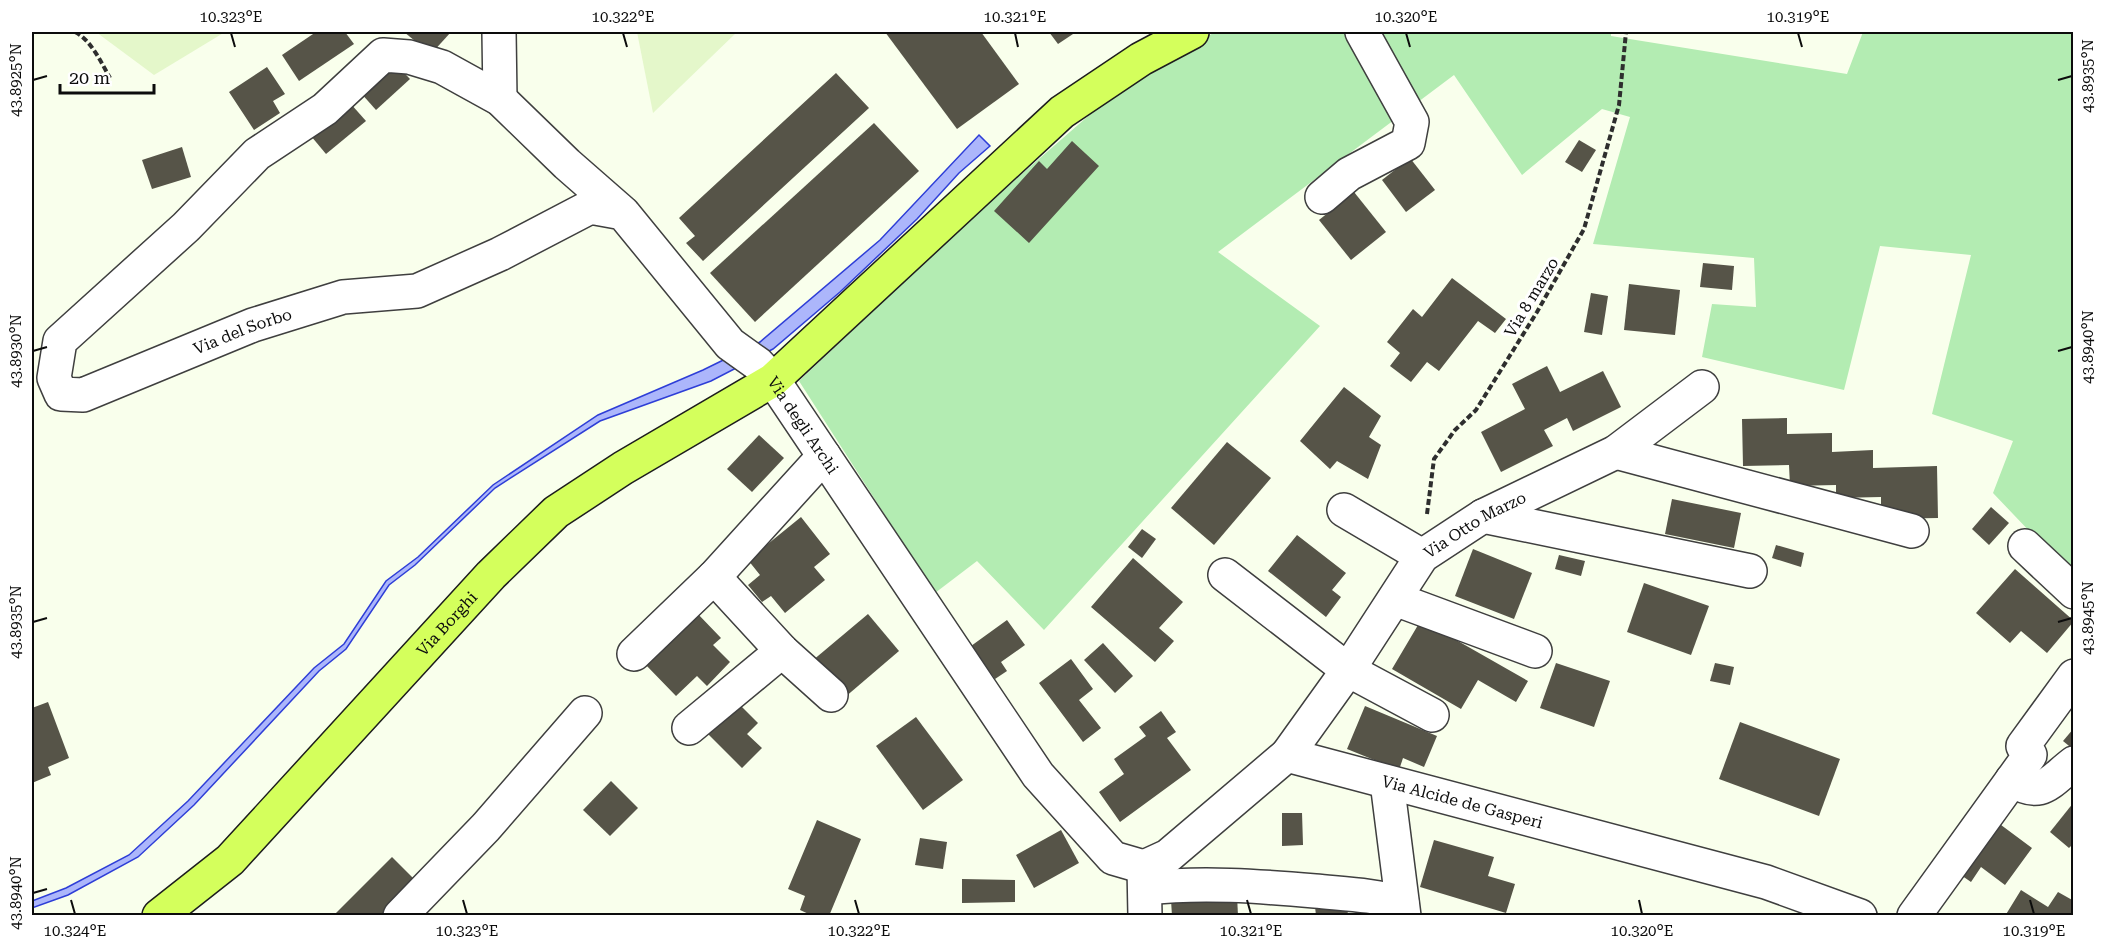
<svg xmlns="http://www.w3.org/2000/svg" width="2105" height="947" font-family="'Roboto Serif',serif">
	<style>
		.farmland { fill: #e4f7ca }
		.green { fill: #b3ecb2 }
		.water { fill: #acb6fb; stroke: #2e3ed7; stroke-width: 1.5 }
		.building { fill: #565448 }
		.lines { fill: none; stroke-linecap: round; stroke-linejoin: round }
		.minor-casing { stroke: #3f3f3f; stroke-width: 36 }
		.major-casing { stroke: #1d1d1d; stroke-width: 36 }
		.path { stroke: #2e2e2e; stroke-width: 4; stroke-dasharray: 6 3; stroke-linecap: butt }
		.minor { stroke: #fff; stroke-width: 33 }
		.major { stroke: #d4ff5c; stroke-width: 33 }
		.ticks { fill: none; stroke: #0c0c0c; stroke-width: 2 }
		.labels { text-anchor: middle; stroke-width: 6; stroke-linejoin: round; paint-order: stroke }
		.street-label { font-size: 16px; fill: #0c0c0c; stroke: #fff }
		.neatline { fill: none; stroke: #0c0c0c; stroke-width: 2 }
		.ticks-label { font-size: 15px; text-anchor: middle; fill: #0c0c0c }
	</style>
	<rect width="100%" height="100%" fill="#f9ffec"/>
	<g class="farmland">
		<polygon points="96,32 225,32 154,75"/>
		<polygon points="637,32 737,32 653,113"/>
	</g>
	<polygon class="green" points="1215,32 1611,32 1611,36 1847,74 1863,32 2073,32 2073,577 1993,493 2013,441 1932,414 1971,255 1880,246 1844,390 1702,357 1712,304 1756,307 1754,258 1593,244 1630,117 1602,109 1522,175 1454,75 1218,252 1320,326 1044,630 977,561 935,593 799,381 978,212 1094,111 1136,78"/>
	<polygon class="water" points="979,135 990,146 959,173 917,219 840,292 773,349 711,381 600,421 495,488 415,565 389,585 346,649 319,671 194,805 138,857 68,895 32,908 32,901 66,888 129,855 188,801 314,668 344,644 386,581 418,557 493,485 598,415 703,370 760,342 880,240"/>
	<g class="building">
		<polygon points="316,32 345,32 354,44 299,81 282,55"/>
		<polygon points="404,32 451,32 431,54"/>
		<polygon points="885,32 981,32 1019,84 957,129"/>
		<polygon points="1049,32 1076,32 1058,44"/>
		<polygon points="394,62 410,79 376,110 360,92"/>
		<polygon points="267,67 285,94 273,101 280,113 254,130 229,92"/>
		<polygon points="836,73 869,108 703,261 686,243 695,236 679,218"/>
		<polygon points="350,103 366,121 326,154 311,136"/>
		<polygon points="874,123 919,171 755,322 710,273"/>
		<polygon points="1579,140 1596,150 1582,172 1565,162"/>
		<polygon points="1072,141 1099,166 1029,243 994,211 1039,161 1047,169"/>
		<polygon points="182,147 191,177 152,189 142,160"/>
		<polygon points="1410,158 1435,190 1406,212 1382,180"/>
		<polygon points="1354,192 1386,232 1351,260 1319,220"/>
		<polygon points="1703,263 1734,266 1732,290 1700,287"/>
		<polygon points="1452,278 1506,319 1495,333 1478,321 1439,371 1427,362 1411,382 1390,366 1400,353 1387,342 1413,309 1422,317"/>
		<polygon points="1629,284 1680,290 1675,335 1624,330"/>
		<polygon points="1591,293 1608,296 1602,335 1584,332"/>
		<polygon points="1547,366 1560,392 1603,371 1621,407 1573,431 1567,418 1544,430 1553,446 1501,472 1481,432 1525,409 1512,384"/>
		<polygon points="1344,387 1381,416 1369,437 1381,445 1368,479 1337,461 1330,469 1300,441"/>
		<polygon points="1787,418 1787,434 1832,433 1832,452 1873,450 1873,468 1937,466 1938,518 1881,519 1881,497 1836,498 1836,485 1790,486 1789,465 1743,466 1742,419"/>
		<polygon points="759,435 784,458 752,492 727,469"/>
		<polygon points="1227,442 1271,478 1214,545 1171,508"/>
		<polygon points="1672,499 1741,513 1734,548 1665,534"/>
		<polygon points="1991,507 2009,523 1989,545 1972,529"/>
		<polygon points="801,517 830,554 814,567 825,580 785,613 771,596 762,602 748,585 760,575 748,560"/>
		<polygon points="1142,529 1156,539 1142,558 1128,547"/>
		<polygon points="1297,535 1346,573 1332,590 1341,597 1326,617 1268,571"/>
		<polygon points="1776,545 1804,553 1801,567 1772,558"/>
		<polygon points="1473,549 1532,573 1514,619 1455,596"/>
		<polygon points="1559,555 1585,561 1581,576 1555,569"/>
		<polygon points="1133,558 1183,602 1159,628 1174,641 1155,662 1091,607"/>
		<polygon points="2015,569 2074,621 2047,653 2021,631 2010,643 1976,613"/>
		<polygon points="1644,583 1709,606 1691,655 1627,632"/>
		<polygon points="696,612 721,638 713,645 730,662 707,686 697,676 676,696 644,663"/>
		<polygon points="868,614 899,651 844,698 812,661"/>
		<polygon points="1007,620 1025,645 1001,662 1007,671 995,679 971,646"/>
		<polygon points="1421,620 1528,681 1516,702 1478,680 1461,709 1392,669"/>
		<polygon points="1103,643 1133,676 1115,693 1084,660"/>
		<polygon points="1071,659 1093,689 1079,700 1101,728 1083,742 1039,683"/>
		<polygon points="1556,663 1610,681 1594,727 1540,708"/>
		<polygon points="1715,663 1734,667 1730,685 1710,681"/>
		<polygon points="734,699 758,723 747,734 762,748 742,768 703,729"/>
		<polygon points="48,702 69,758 48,767 51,775 32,783 32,708"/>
		<polygon points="1365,706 1437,736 1424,767 1403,758 1399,770 1347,749"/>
		<polygon points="1161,711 1176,732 1167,738 1191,770 1120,822 1099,792 1124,774 1114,759 1146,736 1139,727"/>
		<polygon points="916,717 963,780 923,810 876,746"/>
		<polygon points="1740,722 1840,759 1819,816 1719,779"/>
		<polygon points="2074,728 2074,750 2063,741"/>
		<polygon points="611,781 638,808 610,836 583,810"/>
		<polygon points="2074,802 2074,843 2069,848 2050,832"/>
		<polygon points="1282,813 1302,813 1303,845 1282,846"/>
		<polygon points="817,820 861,839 829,916 813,916 800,910 805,896 788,889"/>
		<polygon points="1997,822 2032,848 2005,885 1981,867 1971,882 1958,873"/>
		<polygon points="1061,830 1079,863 1034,888 1016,855"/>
		<polygon points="920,838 947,842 943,869 915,865"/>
		<polygon points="1434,840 1494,857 1488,876 1515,884 1506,913 1420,887"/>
		<polygon points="392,857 420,885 389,916 333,916"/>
		<polygon points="962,879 1015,880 1015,902 962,903"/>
		<polygon points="2021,890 2048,907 2058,892 2074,901 2074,916 2005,916"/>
		<polygon points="1237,895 1238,916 1172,916 1171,900"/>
		<polygon points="1347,904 1348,916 1316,916 1315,906"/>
	</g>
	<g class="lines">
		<g class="minor-casing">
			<g id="minor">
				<polyline points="499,32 500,99"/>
				<polyline points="1322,197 1349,174 1408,143 1412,122 1362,32"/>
				<path id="s1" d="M623 213 567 164 500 99 442 67 409 57 383 55 325 109 257 154 186 227 60 341 54 378 61 394 83 395 253 325 343 297 417 291 500 254 590 207 623 213 730 344 758 364 773 380 1038 775 1113 858 1144 867"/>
				<polyline points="1616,452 1912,531"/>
				<polyline points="1344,510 1422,556"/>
				<polyline points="1483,516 1750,571"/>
				<polyline points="2025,546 2074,592"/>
				<polyline points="1225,575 1348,670 1432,715"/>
				<polyline points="714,577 782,651 831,695"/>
				<polyline points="1395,599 1535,651"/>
				<polyline points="634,654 714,577 824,456"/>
				<polyline points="689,728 782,651"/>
				<path id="s2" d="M1287 755 1348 670 1422 556 1483 516 1616 452 1702 387"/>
				<path d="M2012 780C2042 799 2049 782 2074 763"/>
				<polyline points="1387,782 1404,916"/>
				<path id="s3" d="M1144 867 1168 856 1287 755 1766 882 1860 916"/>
				<polyline points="1144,867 1145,916"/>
				<path d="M1145 888C1202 882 1258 886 1315 891 1345 894 1374 895 1402 903"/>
				<polyline points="400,916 486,827 585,713"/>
				<polyline points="1914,916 2030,755 2023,746 2074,676"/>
			</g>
		</g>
		<g class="major-casing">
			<g id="major">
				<path id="s4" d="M159 916 230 860 491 575 556 512 623 468 773 380 1062 112 1141 59 1192 32"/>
			</g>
		</g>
		<g class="path">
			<path d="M75 32C91 40 101 62 110 78"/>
			<polyline points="1427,514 1434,459 1455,430 1476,410 1537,312 1584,229 1619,105 1626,32"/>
		</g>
		<use href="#minor" class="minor"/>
		<use href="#major" class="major"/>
	</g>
	<path class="ticks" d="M231 33 235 47M623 33 627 47M1015 33 1018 47M1406 33 1410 47M1798 33 1802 47M33 80 47 76M2058 80 2072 76M33 351 47 347M2058 351 2072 347M33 622 47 618M2058 622 2072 618M33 893 47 889M71 900 75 914M463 900 467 914M855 900 859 914M1247 900 1251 914M1639 900 1642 914M2030 900 2034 914"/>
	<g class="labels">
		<g class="street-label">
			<text transform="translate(1531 297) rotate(-59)" y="6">Via 8 marzo</text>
			<text dy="6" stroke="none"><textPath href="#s1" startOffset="976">Via del Sorbo</textPath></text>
			<text dy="6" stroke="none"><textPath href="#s1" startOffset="1662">Via degli Archi</textPath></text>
			<text dy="6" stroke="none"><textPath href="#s2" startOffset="302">Via Otto Marzo</textPath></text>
			<text dy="6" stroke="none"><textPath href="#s4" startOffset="411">Via Borghi</textPath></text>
			<text dy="6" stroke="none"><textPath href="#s3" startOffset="364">Via Alcide de Gasperi</textPath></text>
		</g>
	</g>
	<rect width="2105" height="947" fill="none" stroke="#ffffff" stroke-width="66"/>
	<path d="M60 84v9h94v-9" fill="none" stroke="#0c0c0c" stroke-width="3"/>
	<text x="69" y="84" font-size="18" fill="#0c0c0c" stroke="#ffffff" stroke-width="4.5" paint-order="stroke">20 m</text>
	<rect x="33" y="33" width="2039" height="881" class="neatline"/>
	<g class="ticks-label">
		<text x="231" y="22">10.323°E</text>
		<text x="623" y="22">10.322°E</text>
		<text x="1015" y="22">10.321°E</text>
		<text x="1406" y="22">10.320°E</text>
		<text x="1798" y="22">10.319°E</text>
		<text transform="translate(2088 76) rotate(-90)" y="5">43.8935°N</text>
		<text transform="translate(16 80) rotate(-90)" y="5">43.8925°N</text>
		<text transform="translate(2088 347) rotate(-90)" y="5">43.8940°N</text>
		<text transform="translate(16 351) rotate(-90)" y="5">43.8930°N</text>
		<text transform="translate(2088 618) rotate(-90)" y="5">43.8945°N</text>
		<text transform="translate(16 622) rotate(-90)" y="5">43.8935°N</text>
		<text transform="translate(16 893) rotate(-90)" y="5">43.8940°N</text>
		<text x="75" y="936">10.324°E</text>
		<text x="467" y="936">10.323°E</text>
		<text x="859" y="936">10.322°E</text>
		<text x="1251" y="936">10.321°E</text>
		<text x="1642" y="936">10.320°E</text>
		<text x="2034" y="936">10.319°E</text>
	</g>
</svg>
